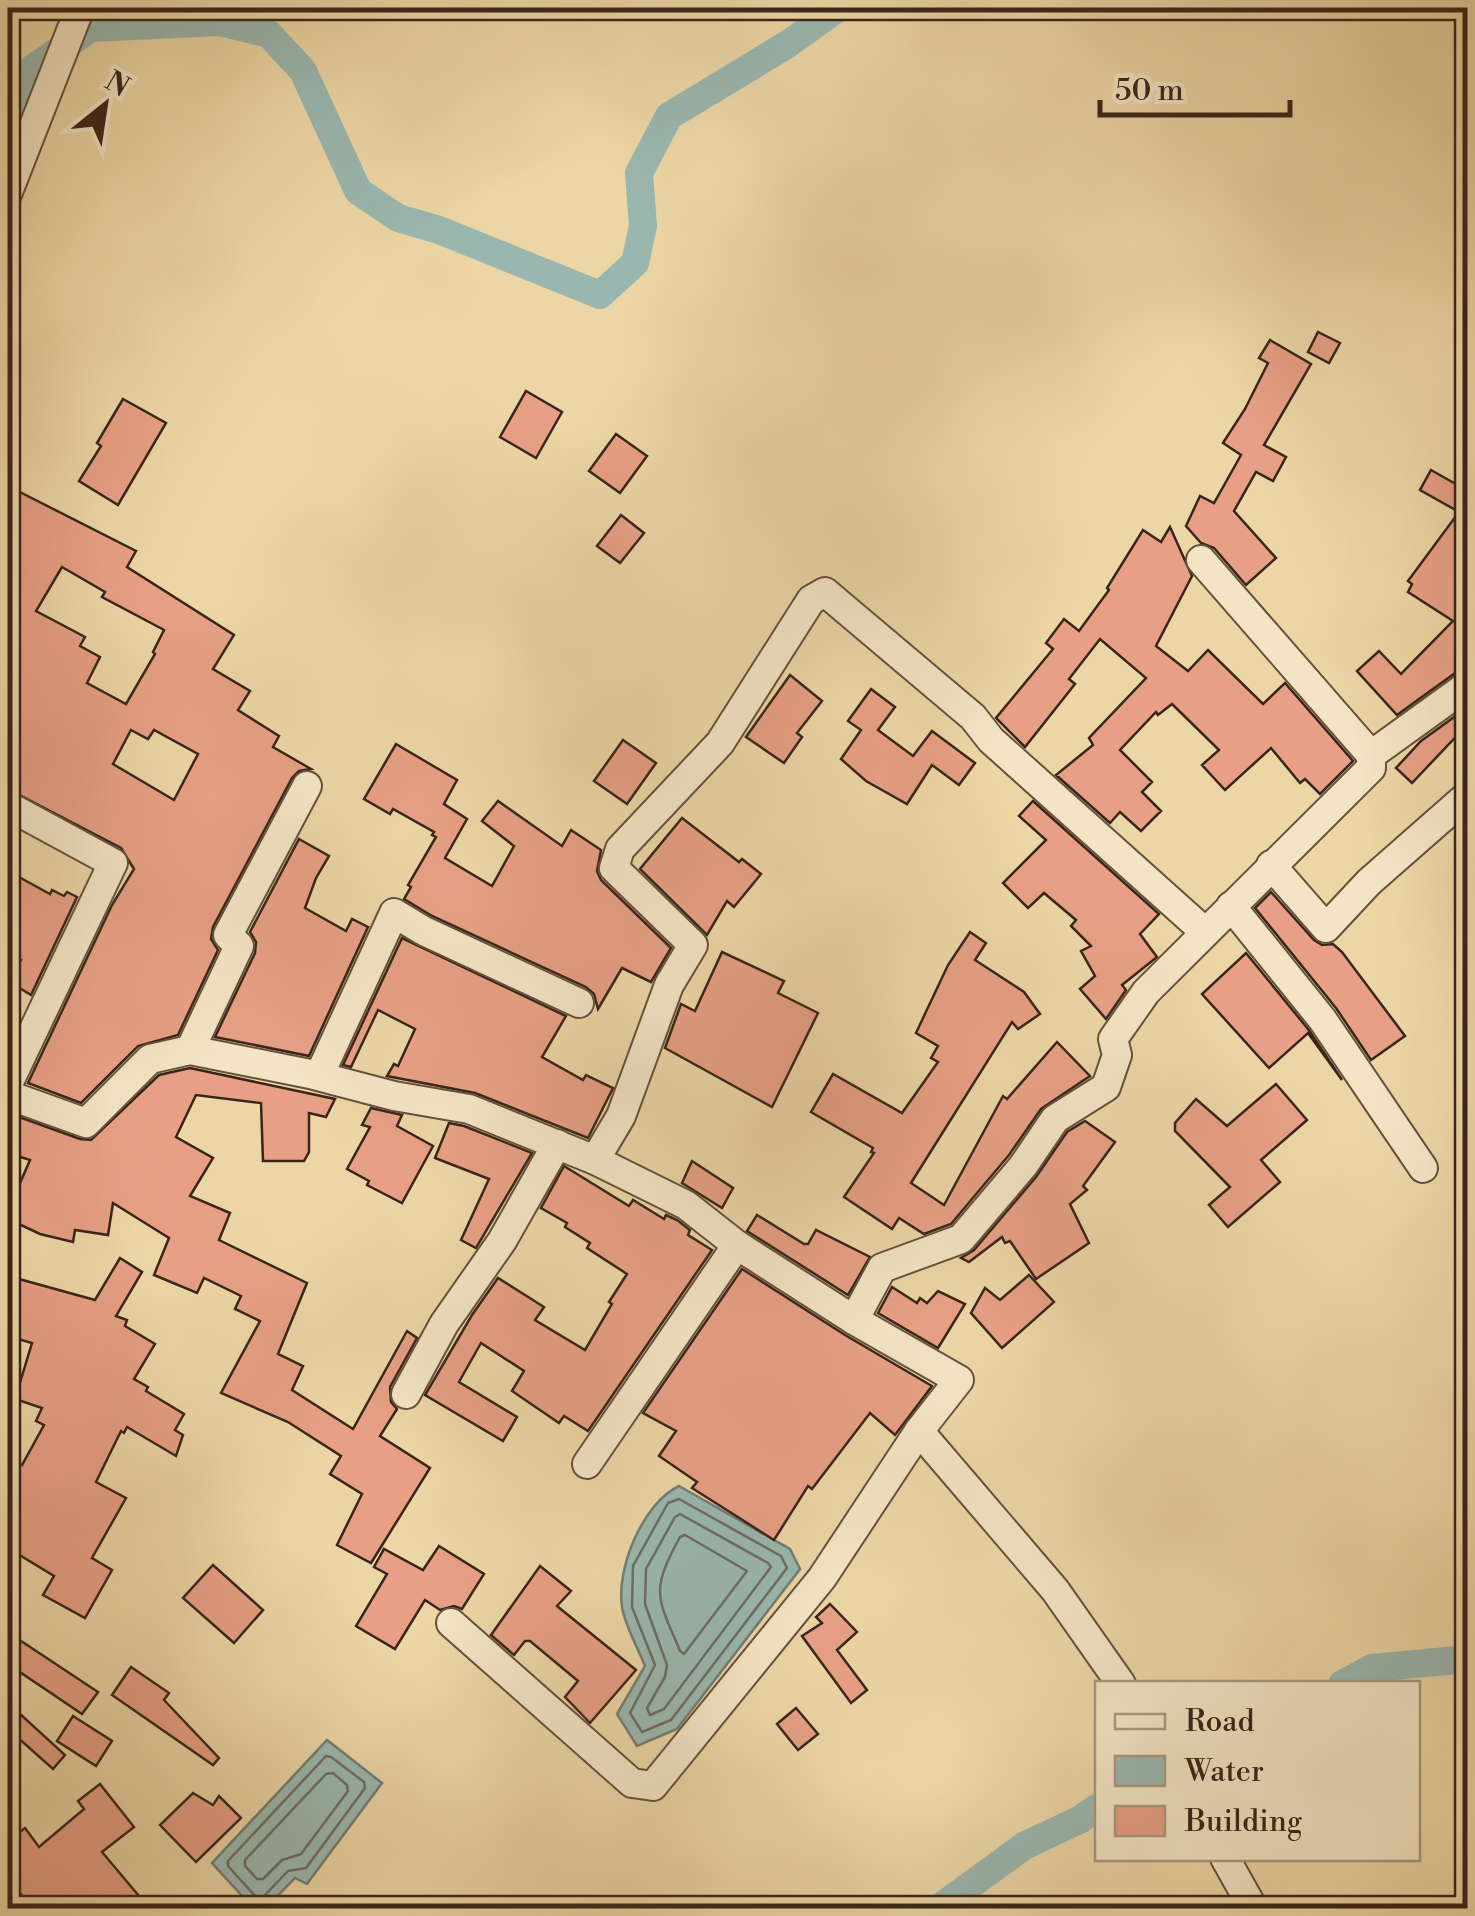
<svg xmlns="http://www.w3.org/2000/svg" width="1475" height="1916" font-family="'Libre Bodoni',serif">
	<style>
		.water { fill: #9ab7af; stroke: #737d73; stroke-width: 2.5 }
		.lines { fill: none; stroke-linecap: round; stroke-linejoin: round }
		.shore { stroke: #6a6e64; stroke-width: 2.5 }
		.canal { stroke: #9ab7af; stroke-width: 28 }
		.building { fill: #e7a085; stroke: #392519; stroke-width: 2.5; fill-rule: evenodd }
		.street-casing { stroke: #66513c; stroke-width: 32 }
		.street { stroke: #f3e4c5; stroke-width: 28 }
	</style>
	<rect width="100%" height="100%" fill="#ecd6a6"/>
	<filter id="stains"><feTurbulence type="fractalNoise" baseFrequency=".002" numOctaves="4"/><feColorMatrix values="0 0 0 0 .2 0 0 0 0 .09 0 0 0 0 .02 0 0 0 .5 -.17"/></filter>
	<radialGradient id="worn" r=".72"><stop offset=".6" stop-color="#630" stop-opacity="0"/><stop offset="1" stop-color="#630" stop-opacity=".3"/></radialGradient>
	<g class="water">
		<path d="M679 1486 790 1549 800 1569 677 1729 637 1746 617 1714 645 1666C638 1648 625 1626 622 1607 616 1568 643 1503 679 1486Z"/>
		<polygon points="327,1740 382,1783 307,1884 295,1878 266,1908 253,1908 212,1863"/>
	</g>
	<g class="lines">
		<g class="shore">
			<polygon points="679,1499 781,1556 787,1568 671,1720 642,1732 630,1713 655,1665 632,1607 633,1566 668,1503"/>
			<polygon points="680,1514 768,1563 771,1567 664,1709 650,1715 647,1708 665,1677 667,1665 645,1604 646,1569 675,1517"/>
			<path d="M685 1535 747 1571 684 1654 680 1651C657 1596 650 1592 680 1537Z"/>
			<polygon points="326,1756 331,1757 364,1782 365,1788 306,1868 288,1871 263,1897 257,1898 228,1866 228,1861"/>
			<polygon points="333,1773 347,1785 348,1791 301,1854 282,1860 263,1879 257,1879 245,1866 245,1860 326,1774"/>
		</g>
		<g class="canal">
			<polyline points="8,116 23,75 91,28 220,22 269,34 303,71 358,191 398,218 439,230 600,295 635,263 643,226 639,173 669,116 788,44 838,8"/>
			<polyline points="1342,1684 1372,1668 1468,1659"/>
			<polyline points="939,1908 1024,1846 1081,1819 1098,1807"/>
		</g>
	</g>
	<g class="building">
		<polygon points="1318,332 1340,343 1329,363 1308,352"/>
		<polygon points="1270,340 1311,364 1264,445 1286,457 1273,481 1256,472 1234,511 1276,558 1246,585 1214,548 1201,543 1186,526 1200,496 1214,503 1241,455 1223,443 1245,409 1268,363 1259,358"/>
		<polygon points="526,391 562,412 536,458 500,437"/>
		<polygon points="123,399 166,423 118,505 79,481 101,446 97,443"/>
		<polygon points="616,434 647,456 620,493 589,471"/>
		<polygon points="1431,470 1468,491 1468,668 1458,671 1397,715 1357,671 1379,651 1401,674 1453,621 1408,592 1412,584 1408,581 1459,512 1420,490"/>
		<path d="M8 486 136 551 127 567 234 635 213 669 250 691 238 710 279 736 273 747 311 769 299 771 292 778 213 927 211 939 218 950 178 1035 138 1046 81 1103 28 1083 112 905 134 869 121 848 8 789ZM62 567 105 592 102 597 164 630 153 652 155 654 126 704 87 683 100 657 80 646 85 637 36 611ZM131 730 148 739 154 730 198 754 174 800 113 764Z"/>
		<polygon points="621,515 644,533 620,563 597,546"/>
		<polygon points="1170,527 1192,576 1156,646 1188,671 1208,650 1263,704 1285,683 1353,761 1320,794 1305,779 1300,783 1271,748 1225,790 1202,765 1219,750 1172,704 1158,715 1156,712 1120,750 1152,782 1142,792 1161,811 1141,831 1120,812 1110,823 1056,775 1093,745 1089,738 1146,678 1100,639 1069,679 1075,684 1025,747 996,718 1053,649 1046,643 1064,619 1079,631 1109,590 1107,588 1143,530 1161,542"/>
		<polygon points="790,675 822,701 797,733 802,737 784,763 746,737"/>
		<polygon points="871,689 895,707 878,730 913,756 932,731 975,763 959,785 932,765 907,804 866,781 841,759 861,730 848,721"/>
		<polygon points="1468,707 1468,724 1412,783 1396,768 1421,741"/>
		<polygon points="623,740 656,763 627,804 594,781"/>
		<polygon points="396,744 457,780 444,804 467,819 445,858 492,886 514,846 482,821 498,801 562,846 571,830 601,850 597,871 601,880 671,948 651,982 622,968 598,1009 594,994 586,987 432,916 404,899 411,887 408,885 436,837 432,835 434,832 393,809 390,814 364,799"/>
		<polygon points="1033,801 1159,914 1140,934 1157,957 1122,985 1126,990 1106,1019 1080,989 1095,976 1081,951 1091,946 1071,926 1076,920 1044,893 1028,908 1003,883 1046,840 1019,816"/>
		<polygon points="682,818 739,862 742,859 761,874 734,907 727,901 707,935 640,869"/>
		<polygon points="299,839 329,856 316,878 305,908 346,931 352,919 368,927 309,1056 215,1037 255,953 256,942 250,932"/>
		<polygon points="8,871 50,894 52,890 64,896 67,892 77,897 31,995 8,981 21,960 8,952"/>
		<polygon points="1271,892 1314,940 1322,945 1333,944 1342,952 1405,1036 1371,1060 1336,1008 1255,908"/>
		<polygon points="970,932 986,943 975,960 1024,992 1040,1014 1018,1029 1012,1022 911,1183 944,1205 1003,1096 1007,1099 1057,1042 1090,1076 1041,1109 1009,1155 951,1224 924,1234 899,1218 892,1229 844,1197 874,1153 871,1152 873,1148 811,1112 833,1074 902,1113 938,1062 931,1058 938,1046 916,1033 948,965"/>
		<polygon points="402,938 566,1016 542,1057 583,1080 586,1075 613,1088 588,1138 475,1093 387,1076 394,1064 398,1066 415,1029 378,1010 351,1067 343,1065"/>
		<polygon points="722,952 784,981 778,993 818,1013 772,1107 665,1048 681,1004 695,1011"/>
		<polygon points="1246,953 1308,1029 1342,1080 1308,1033 1269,1068 1202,994"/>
		<polygon points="190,1068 335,1099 326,1117 309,1113 309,1152 304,1161 263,1161 261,1103 196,1095 176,1137 213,1158 190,1196 230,1213 219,1240 307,1283 278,1354 303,1366 292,1390 353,1429 407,1331 417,1338 390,1387 391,1402 397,1409 380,1436 430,1468 371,1563 337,1545 362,1494 330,1474 341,1456 288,1422 221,1393 260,1321 235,1309 241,1296 204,1278 197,1293 154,1275 169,1238 113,1203 108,1235 75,1230 73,1242 40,1234 8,1219 8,1211 30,1160 8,1153 8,1113 80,1139 91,1140 159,1075"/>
		<polygon points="1276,1084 1307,1120 1261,1160 1280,1182 1228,1227 1209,1205 1230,1187 1175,1131 1175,1123 1196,1099 1227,1126"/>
		<polygon points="371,1108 402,1115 397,1126 433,1146 402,1203 367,1185 369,1181 347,1169 370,1127 362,1125"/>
		<polygon points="1085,1121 1115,1142 1083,1186 1087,1190 1070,1204 1089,1243 1036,1279 1010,1241 1005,1243 1002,1237 969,1262 961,1258 974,1250 1036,1177 1067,1132"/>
		<polygon points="449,1123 464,1126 532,1153 476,1248 461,1240 489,1179 435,1158"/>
		<polygon points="692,1161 733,1188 722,1208 682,1183"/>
		<polygon points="564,1166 629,1206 633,1200 664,1219 666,1215 677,1220 690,1230 688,1235 712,1250 588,1431 564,1416 559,1423 512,1391 524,1371 481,1343 459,1382 517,1417 503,1441 425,1395 472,1315 498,1278 544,1307 535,1320 585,1350 612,1304 609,1302 627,1274 587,1248 590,1243 565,1227 567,1223 541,1208"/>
		<polygon points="757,1215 804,1244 808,1244 816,1230 870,1257 848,1295 747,1231"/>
		<polygon points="120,1258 142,1272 116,1316 127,1320 125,1326 155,1344 134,1379 148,1387 146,1391 184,1414 175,1430 183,1435 176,1456 127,1427 124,1433 121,1431 96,1482 126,1498 92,1558 112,1570 85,1618 43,1595 54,1576 8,1548 8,1478 14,1461 22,1465 44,1425 36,1421 42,1408 15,1399 32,1343 8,1336 8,1276 95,1300"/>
		<polygon points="742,1269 845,1335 932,1386 895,1435 870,1413 812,1489 808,1486 774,1540 692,1488 697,1482 659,1456 676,1431 643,1413"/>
		<polygon points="1029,1275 1054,1302 1002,1348 971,1313 985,1288 1000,1300"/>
		<polygon points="892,1287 917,1303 920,1298 927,1303 938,1291 965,1304 938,1348 878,1313"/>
		<polygon points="439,1546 484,1574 462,1609 454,1606 440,1610 425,1600 395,1649 356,1626 387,1574 374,1567 384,1549 423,1570"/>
		<polygon points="213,1565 263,1610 234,1643 183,1598"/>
		<polygon points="540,1566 571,1591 557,1606 636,1670 590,1723 565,1697 578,1681 530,1641 525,1641 514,1655 491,1635"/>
		<polygon points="830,1604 857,1632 837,1650 867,1690 851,1703 802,1636 822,1623 816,1617"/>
		<polygon points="18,1639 98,1692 82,1714 8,1664 8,1654"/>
		<polygon points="131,1667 169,1693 164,1700 219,1758 213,1765 112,1695"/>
		<polygon points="8,1703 65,1755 53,1769 8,1729"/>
		<polygon points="796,1708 818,1734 798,1750 777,1724"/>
		<polygon points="73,1716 112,1741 96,1766 57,1741"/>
		<polygon points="100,1784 134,1827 102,1852 149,1908 32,1908 8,1878 8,1841 25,1828 39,1847 84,1809 78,1801"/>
		<polygon points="193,1793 213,1805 219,1796 241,1818 196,1862 160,1825"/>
	</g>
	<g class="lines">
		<g class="street-casing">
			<g id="street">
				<polyline points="8,192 80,8"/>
				<polyline points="1201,560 1371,755"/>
				<polyline points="8,806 113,863 8,1084"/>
				<polyline points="1271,865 1326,928 1369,882 1468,795"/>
				<polyline points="1231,906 1322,1019 1423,1168"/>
				<polyline points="190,1050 239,946 228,935 307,786"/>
				<polyline points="319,1076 394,913 424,931 579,1003"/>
				<polyline points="8,1095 86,1123 150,1059 190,1050 310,1074 394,1096 469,1109 595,1160 686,1205 737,1245 854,1320 959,1380 919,1431 822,1578 653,1786 632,1783 451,1623"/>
				<polyline points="595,1160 621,1116 669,985 693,945 614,868 620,849 720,743 811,600 825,592 973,717 991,740 1205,932"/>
				<polyline points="854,1320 882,1268 961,1239 1023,1166 1055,1119 1106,1087 1117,1055 1113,1039 1146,992 1371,768 1371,755 1468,685"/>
				<polyline points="406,1394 444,1324 502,1241 557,1144"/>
				<polyline points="919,1431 1055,1590 1121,1684"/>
				<polyline points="587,1464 737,1245"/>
				<polyline points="1225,1858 1253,1908"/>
			</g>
		</g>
		<use href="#street" class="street"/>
	</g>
	<rect width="1475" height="1916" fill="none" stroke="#ecd6a6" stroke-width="40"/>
	<rect x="10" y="10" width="1455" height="1896" fill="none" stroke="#392519" stroke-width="5"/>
	<rect x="20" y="20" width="1435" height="1876" fill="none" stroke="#392519" stroke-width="2.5"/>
	<rect x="1095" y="1681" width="325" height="180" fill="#f3e4c5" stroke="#a99880" stroke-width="2.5"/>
	<rect x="1115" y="1714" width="50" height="15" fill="#f3e4c5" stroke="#a99880" stroke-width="2.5"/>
	<text x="1185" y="1731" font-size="30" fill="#392519">Road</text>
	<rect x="1115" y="1756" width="50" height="30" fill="#9ab7af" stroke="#a99880" stroke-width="2.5"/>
	<text x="1185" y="1781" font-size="30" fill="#392519">Water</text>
	<rect x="1115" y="1806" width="50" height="30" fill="#e7a085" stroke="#a99880" stroke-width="2.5"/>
	<text x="1185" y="1831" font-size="30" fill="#392519">Building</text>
	<g transform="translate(105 105) rotate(30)" stroke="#f3e4c5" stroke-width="8" paint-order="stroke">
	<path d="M0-8L18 38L0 25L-18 38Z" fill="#392519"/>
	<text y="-15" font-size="28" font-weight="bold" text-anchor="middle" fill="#392519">N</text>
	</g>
	<path d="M1100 100v15h190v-15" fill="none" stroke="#392519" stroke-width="5"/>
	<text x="1115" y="100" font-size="30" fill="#392519" stroke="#f3e4c5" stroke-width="8" paint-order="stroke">50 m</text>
	<rect width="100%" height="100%" filter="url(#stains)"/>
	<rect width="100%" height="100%" fill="url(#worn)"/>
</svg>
